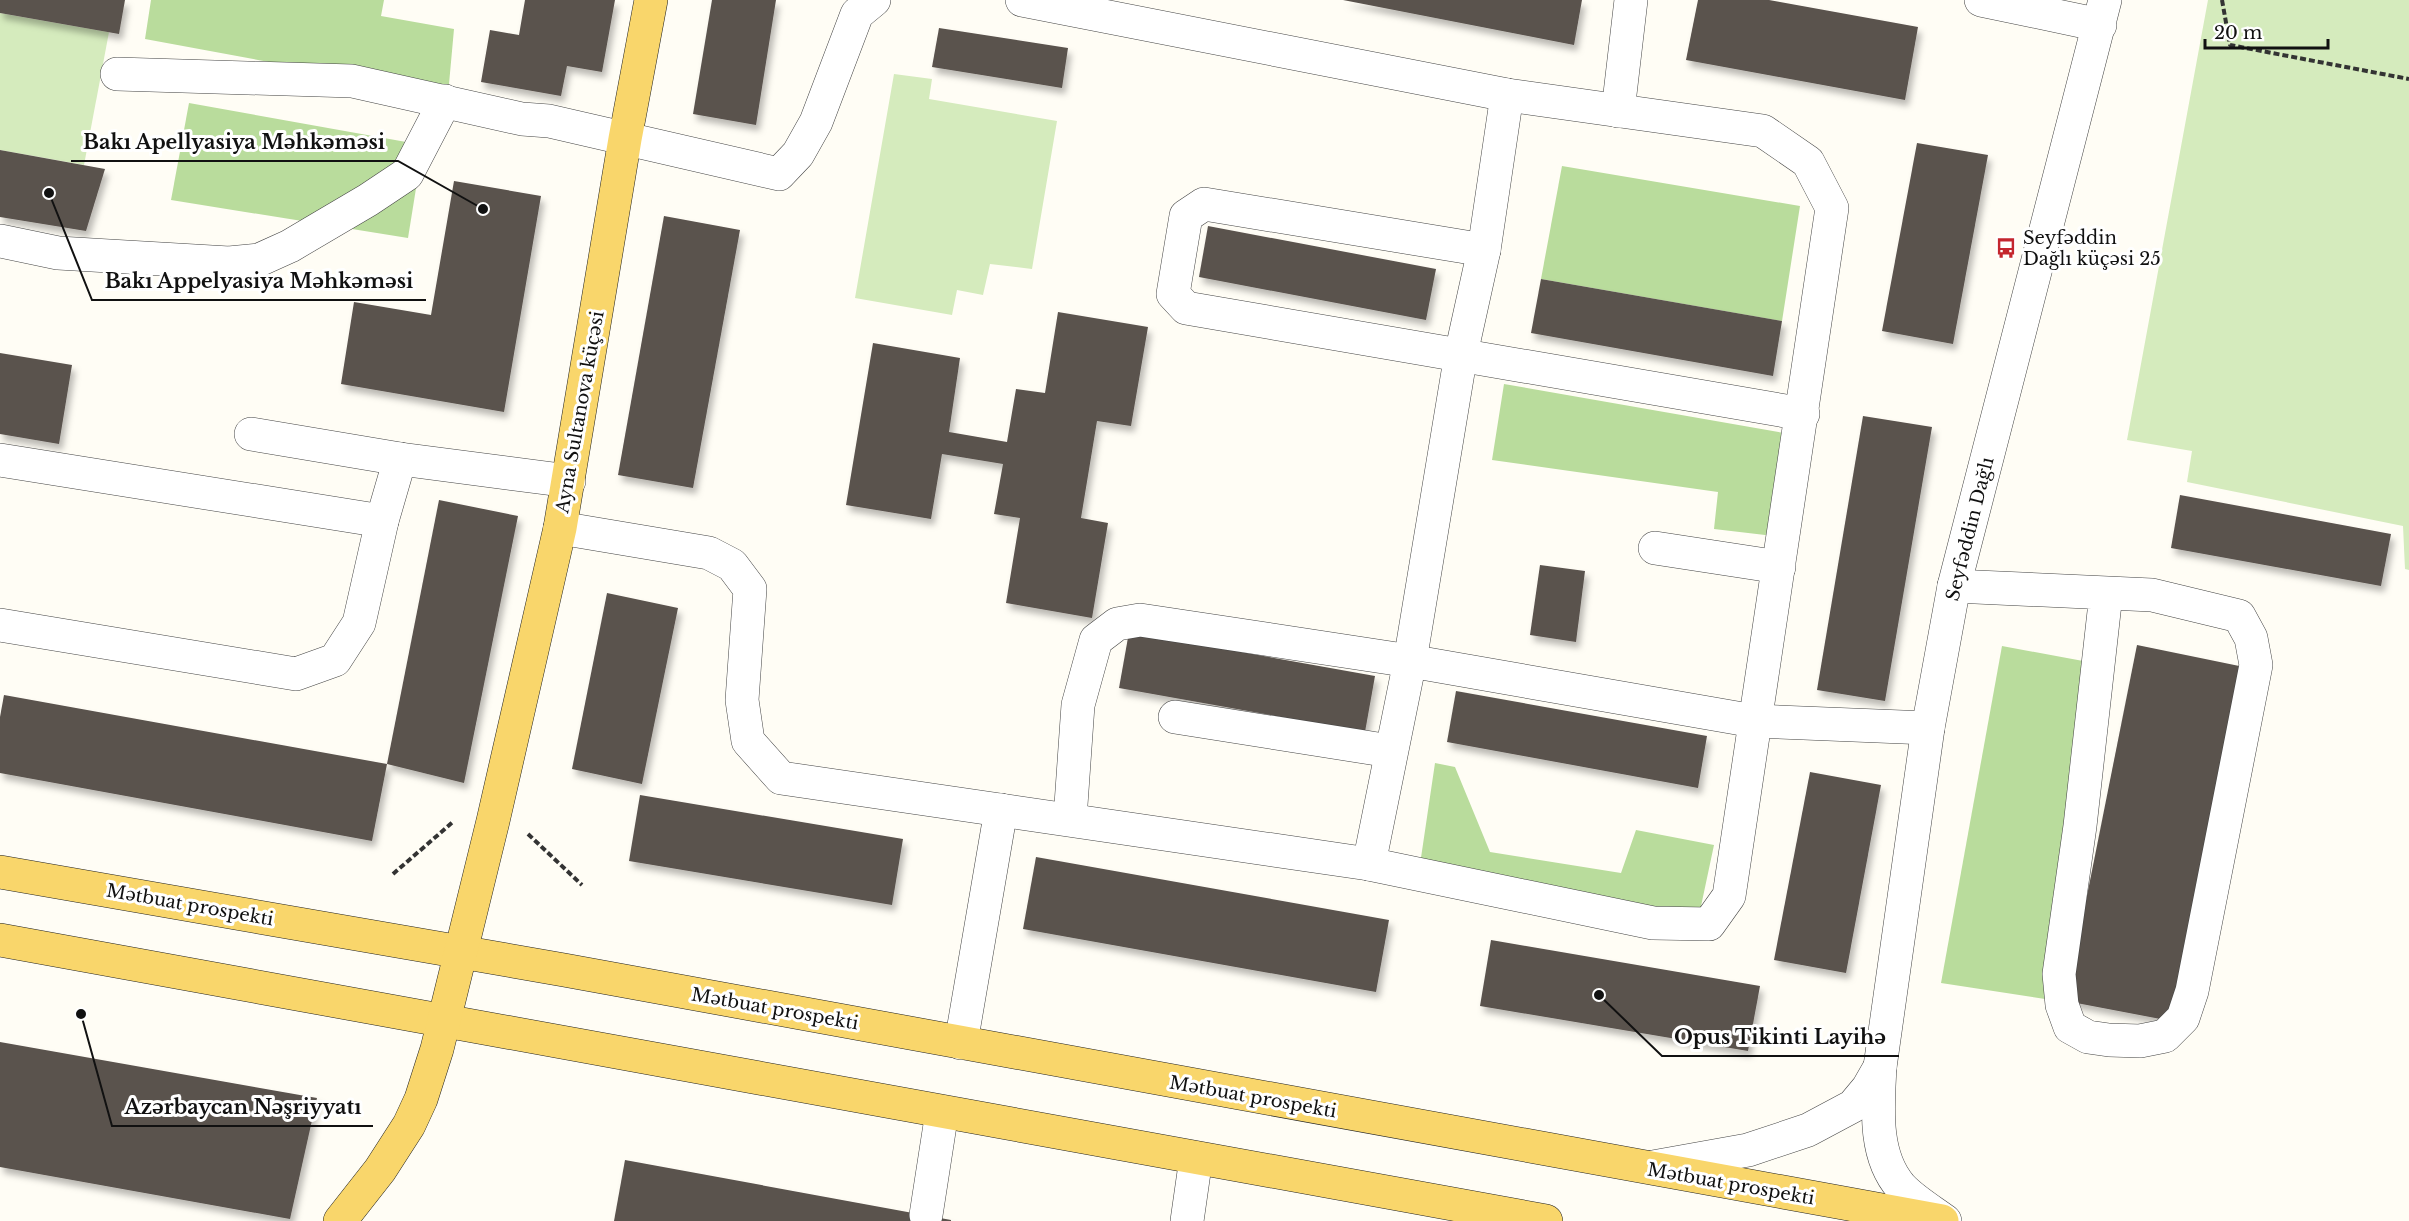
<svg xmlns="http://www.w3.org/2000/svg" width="2409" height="1221" font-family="'Libre Baskerville',serif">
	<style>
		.green { fill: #d5ebbd }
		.forest { fill: #b9dc9c }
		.building { fill: #5a524d; filter: url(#shadow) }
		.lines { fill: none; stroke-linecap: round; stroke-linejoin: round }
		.minor-casing { stroke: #444; stroke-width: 34 }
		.major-casing { stroke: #222; stroke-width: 34 }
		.path { stroke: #333; stroke-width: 4; stroke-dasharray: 6 3; stroke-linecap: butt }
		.minor { stroke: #fff; stroke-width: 33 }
		.major { stroke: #f9d66b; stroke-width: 33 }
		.labels { text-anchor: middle; stroke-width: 6; stroke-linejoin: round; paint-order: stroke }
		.poi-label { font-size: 18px; fill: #111; stroke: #fff; text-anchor: start }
		.street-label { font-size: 18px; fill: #111; stroke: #fff }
		.leader { fill: none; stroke: #111; stroke-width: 2 }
		.callout-dot { fill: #111; stroke: #fff; stroke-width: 2 }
		.callout-label { font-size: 20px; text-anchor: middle; font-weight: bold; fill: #111; stroke: #fff; stroke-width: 6; stroke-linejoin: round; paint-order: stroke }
	</style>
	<defs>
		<filter id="shadow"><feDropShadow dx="3.5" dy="6" stdDeviation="3" flood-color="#0004"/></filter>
	</defs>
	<rect width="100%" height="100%" fill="#fffdf5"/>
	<g class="green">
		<polygon points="2208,0 2409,0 2409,570 2405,569 2403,526 2187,482 2192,451 2127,440"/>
		<polygon points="0,13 109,32 84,165 0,150"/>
		<polygon points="894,74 932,79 929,99 1057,121 1032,269 990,264 983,295 957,290 952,315 855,298"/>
	</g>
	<g class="forest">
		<polygon points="151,0 384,0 381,16 454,29 448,95 145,39"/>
		<polygon points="189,103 423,145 408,238 171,200"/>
		<polygon points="1562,166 1800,206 1782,321 1541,279"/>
		<polygon points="1504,384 1807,437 1791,538 1714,529 1718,492 1492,460"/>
		<polygon points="2002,646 2110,666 2045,999 1941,983"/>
		<polygon points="1435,763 1455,767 1490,852 1621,873 1636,830 1714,845 1697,925 1418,878"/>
	</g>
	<g class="building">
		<polygon points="0,0 125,0 119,34 0,13"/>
		<polygon points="525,0 615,0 602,72 567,66 561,96 481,82 490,30 519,35"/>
		<polygon points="712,0 776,0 756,125 693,114"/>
		<polygon points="1343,0 1582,0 1574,45"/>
		<polygon points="1698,0 1769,0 1918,27 1905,100 1686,60"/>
		<polygon points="939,28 1068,48 1062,88 932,67"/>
		<polygon points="1917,143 1988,155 1953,344 1882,331"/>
		<polygon points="0,150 105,169 86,231 0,217"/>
		<polygon points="454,181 541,196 504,412 341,384 354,302 431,315"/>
		<polygon points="664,216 740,230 693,488 618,475"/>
		<polygon points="1208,226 1436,269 1426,320 1199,277"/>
		<polygon points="1541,279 1782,321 1773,376 1531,333"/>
		<polygon points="1058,312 1148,327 1131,426 1097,421 1081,518 1108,523 1092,618 1006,603 1020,518 994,514 1003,464 942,454 931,519 846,505 873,343 960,358 949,432 1007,442 1016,389 1045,393"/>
		<polygon points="0,353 72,365 59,444 0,434"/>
		<polygon points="1863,416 1932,427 1885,701 1817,690"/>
		<polygon points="2180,495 2391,534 2381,586 2171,548"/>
		<polygon points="439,500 518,516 464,783 387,764"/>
		<polygon points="1540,565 1585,571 1576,642 1530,635"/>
		<polygon points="607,593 678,608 642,784 572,769"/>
		<polygon points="1129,632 1375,676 1365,732 1119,688"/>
		<polygon points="2137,645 2249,668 2171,1021 2066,1001"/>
		<polygon points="1456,691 1707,736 1698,788 1447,742"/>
		<polygon points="4,695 387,764 372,841 0,773 0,717"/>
		<polygon points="1810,772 1881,785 1846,973 1774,960"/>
		<polygon points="640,795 903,839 892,905 629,861"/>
		<polygon points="1036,857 1389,920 1376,992 1023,929"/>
		<polygon points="1491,940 1760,986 1748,1051 1480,1006"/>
		<polygon points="0,1042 317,1098 290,1219 0,1167"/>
		<polygon points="625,1160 951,1220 951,1221 614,1221"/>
	</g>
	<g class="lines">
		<g class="minor-casing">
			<g id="minor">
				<polyline points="1981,0 2100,25"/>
				<polyline points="117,74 352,81 522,119 549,121 779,174 798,154 816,122 857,14 874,0"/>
				<polyline points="1618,111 1631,0"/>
				<polyline points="0,241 58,253 229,263 259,260 290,246 368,200 407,174 445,101"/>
				<polyline points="1484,250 1204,204 1186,216 1173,294 1186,308 1803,414"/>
				<polyline points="251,434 400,459"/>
				<polyline points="0,460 382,521"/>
				<polyline points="560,528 709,553 732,565 750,589 742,700 748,741 781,778 1369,864 1653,923 1709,924 1729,896 1832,208 1808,162 1763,131 1507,95 1022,0"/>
				<polyline points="1655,548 1779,567"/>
				<polyline points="1954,586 2152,595 2239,616 2251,638 2256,665 2192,991 2183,1018 2165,1036 2140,1041 2109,1040 2088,1037 2070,1027 2062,1005 2059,974 2080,826 2106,594"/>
				<polyline points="0,625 296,674 335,660 359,623 382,521 400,459 569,481"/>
				<polyline points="1175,717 1390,751"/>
				<polyline points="1070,819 1078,705 1096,640 1117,624 1140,620 1410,661 1754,721 1928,728"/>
				<polyline points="1369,864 1410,661 1461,354 1484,250 1507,95"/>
				<polyline points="961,1043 1001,810"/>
				<polyline points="1653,1167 1748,1150 1808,1130 1853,1106 1868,1088 1880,1067"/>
				<polyline points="926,1215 942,1112"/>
				<polyline points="1187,1221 1196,1158"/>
				<path d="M1945 1221C1930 1210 1913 1200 1901 1187 1873 1155 1878 1106 1880 1067L1928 728 1954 586 2105 0"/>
			</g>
		</g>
		<g class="major-casing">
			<g id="major">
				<polyline points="0,872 564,970 1942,1221"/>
				<polyline points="0,940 1546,1221"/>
				<polyline points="340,1221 380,1170 409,1125 421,1099 437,1049 493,821 560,528 625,139 651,0"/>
			</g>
		</g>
		<g class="path">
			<polyline points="2222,0 2230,45 2409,79"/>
			<polyline points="528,834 582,885"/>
			<polyline points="393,874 454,821"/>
		</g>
		<use href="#minor" class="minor"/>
		<use href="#major" class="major"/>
	</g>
	<defs>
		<g id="bus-bare" transform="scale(1.62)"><path d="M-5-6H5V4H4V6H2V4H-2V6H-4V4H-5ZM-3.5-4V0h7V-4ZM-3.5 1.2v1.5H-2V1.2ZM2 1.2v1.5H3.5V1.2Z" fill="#c4262e" stroke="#fff" stroke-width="2.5" paint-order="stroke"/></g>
	</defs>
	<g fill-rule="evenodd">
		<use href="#bus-bare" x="2006" y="248"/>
	</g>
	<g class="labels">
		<g class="poi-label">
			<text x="2023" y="244">Seyfəddin<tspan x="2023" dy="21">Dağlı küçəsi 25</tspan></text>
		</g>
		<g class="street-label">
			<text transform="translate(580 412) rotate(-80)" y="6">Ayna Sultanova küçəsi</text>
			<text transform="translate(1970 529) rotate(-76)" y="6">Seyfəddin Dağlı</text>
			<text transform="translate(190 905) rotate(10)" y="6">Mətbuat prospekti</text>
			<text transform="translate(775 1009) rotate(10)" y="6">Mətbuat prospekti</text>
			<text transform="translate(1253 1097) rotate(10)" y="6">Mətbuat prospekti</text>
			<text transform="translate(1731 1184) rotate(10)" y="6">Mətbuat prospekti</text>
		</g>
	</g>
	<path class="leader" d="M483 209L398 161H71M49 193L92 300H426M1599 995L1662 1056H1899M81 1014L112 1126H373"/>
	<g class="callout-dot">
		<circle cx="483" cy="209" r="6"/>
		<circle cx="49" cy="193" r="6"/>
		<circle cx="1599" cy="995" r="6"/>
		<circle cx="81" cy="1014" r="6"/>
	</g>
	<g class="callout-label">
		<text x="234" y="149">Bakı Apellyasiya Məhkəməsi</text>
		<text x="259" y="288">Bakı Appelyasiya Məhkəməsi</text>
		<text x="1780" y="1044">Opus Tikinti Layihə</text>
		<text x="243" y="1114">Azərbaycan Nəşriyyatı</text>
	</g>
	<path d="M2205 39v9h123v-9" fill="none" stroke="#111111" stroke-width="3"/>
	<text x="2214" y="39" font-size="18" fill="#111111" stroke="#ffffff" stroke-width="4.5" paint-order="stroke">20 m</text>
</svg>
